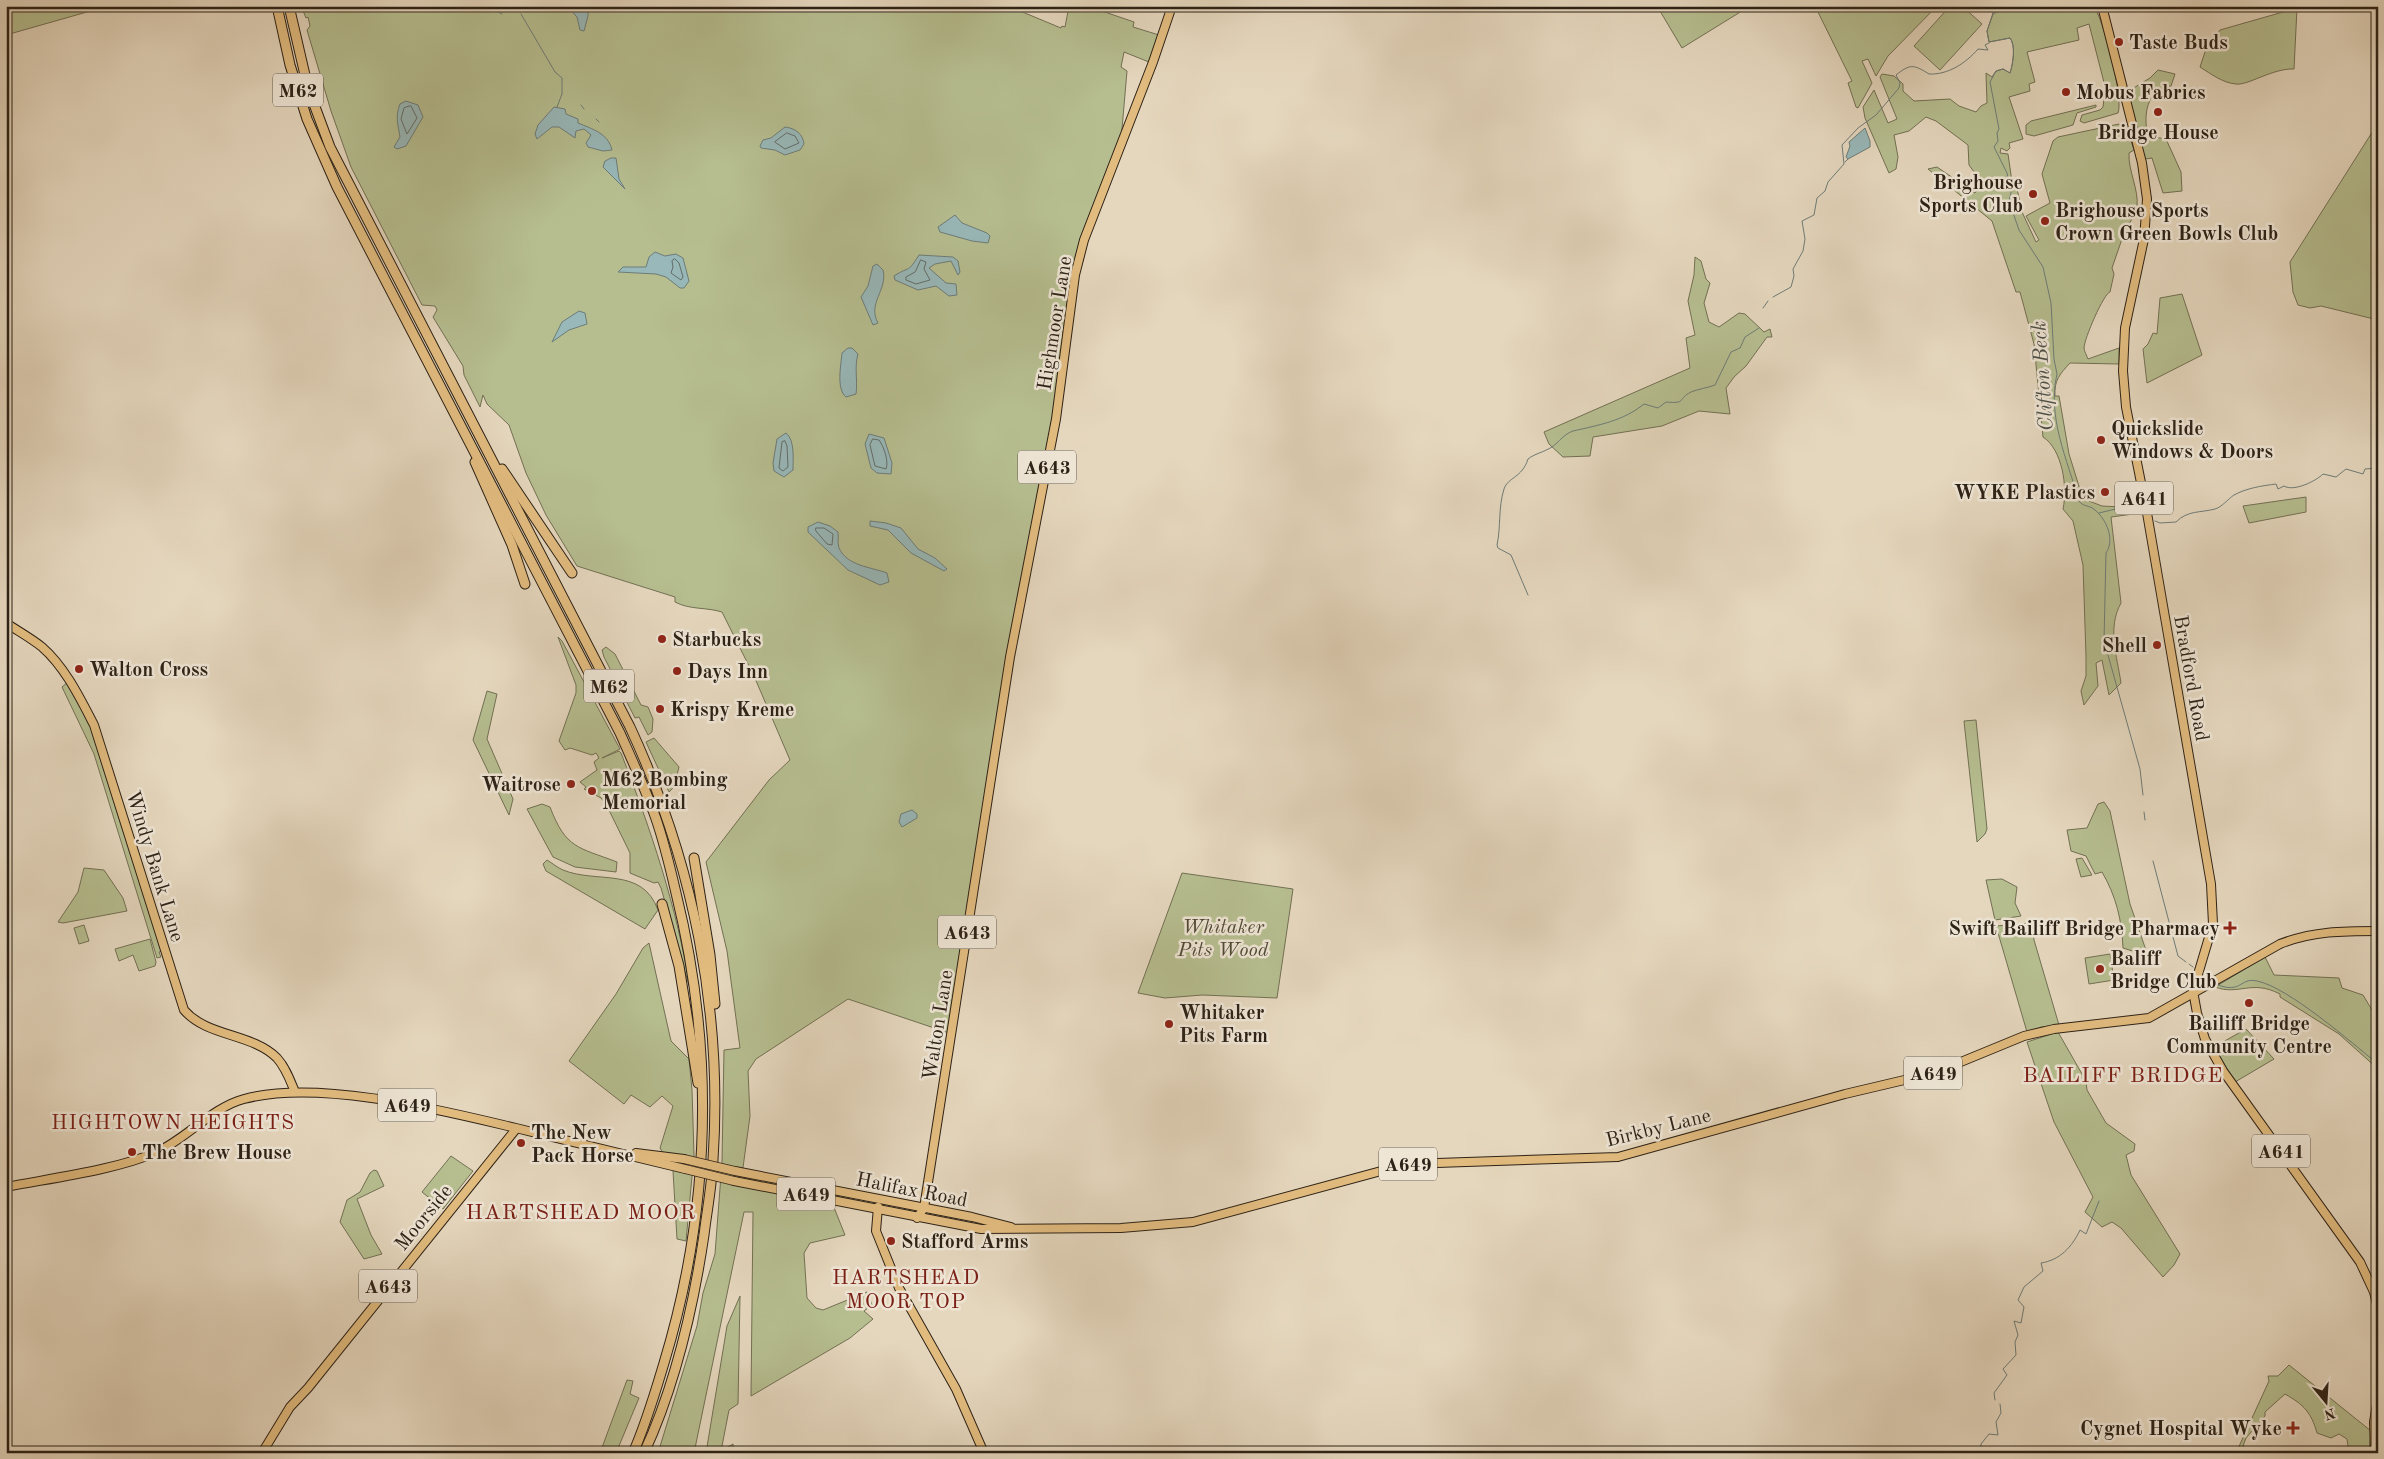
<svg xmlns="http://www.w3.org/2000/svg" width="2384" height="1459" font-family="'Old Standard TT',serif">
	<style>
		.green { fill: #b6be90; stroke: #727054 }
		.water { fill: #98b8b9; stroke: #6d7c78 }
		.lines { fill: none; stroke-linecap: round; stroke-linejoin: round }
		.shore { stroke: #626d68; stroke-width: 1 }
		.stream { stroke: #6d7c78; stroke-width: 1 }
		.major-casing { stroke: #2d2217; stroke-width: 10 }
		.highway-casing { stroke: #2d2217; stroke-width: 11 }
		.major { stroke: #e2bc7f; stroke-width: 8 }
		.highway { stroke: #e2bc7f; stroke-width: 9 }
		.major-bridge-casing { stroke: #2d2217; stroke-width: 10; stroke-linecap: butt }
		.major-bridge { stroke: #e2bc7f; stroke-width: 8 }
		.poi-dot { fill: #8f2418; stroke: #eee5d5; stroke-width: 2 }
		.labels { text-anchor: middle; stroke-width: 5; stroke-linejoin: round; paint-order: stroke }
		.shield { fill: #eee5d5; stroke: #675c50; stroke-width: 1 }
		.shield-label { font-size: 19px; font-weight: bold; fill: #2d2217 }
		.poi-label { font-size: 20px; font-weight: bold; fill: #2d2217; stroke: #eee5d5; text-anchor: start }
		.street-label { font-size: 20px; fill: #2d2217; stroke: #eee5d5 }
		.park-label { font-size: 20px; font-style: italic; fill: #4f4935; stroke: #eee5d5 }
		.water-label { font-size: 21px; font-style: italic; fill: #4d4f48; stroke: #eee5d5 }
		.neighbourhood-label { font-size: 21px; letter-spacing: 1px; fill: #7a1f14; stroke: #eee5d5 }
		.quarter-label { font-size: 22px; letter-spacing: 1px; fill: #7a1f14; stroke: #eee5d5 }
	</style>
	<rect width="100%" height="100%" fill="#e5d7be"/>
	<filter id="stains"><feTurbulence type="fractalNoise" baseFrequency=".004" numOctaves="4"/><feColorMatrix values="0 0 0 0 .2 0 0 0 0 .09 0 0 0 0 .02 0 0 0 .5 -.17"/></filter>
	<radialGradient id="worn" r=".72"><stop offset=".6" stop-color="#630" stop-opacity="0"/><stop offset="1" stop-color="#630" stop-opacity=".3"/></radialGradient>
	<g class="green">
		<polygon points="6,6 108,6 6,35"/>
		<path d="M301 6H1008L1061 28 1062 26 1065 27 1069 6H1096L1099 10 1134 22 1133 27 1159 35 1149 62 1124 52 1121 67 1127 71 1120 152 1084 240 1018 617 952 1034 848 999 756 1059 748 1071 750 1116 742 1175 872 1204 742 1178 741 1182 831 1200 845 1235 810 1243 804 1253 807 1298 816 1308 823 1310 867 1292 872 1305 864 1311 873 1319 850 1338 751 1396 753 1212H744L694 1453H658L697 1326 703 1293 715 1254 722 1162 724 1050 740 1048 727 951 706 862 769 780 790 760 754 676 722 612C706 607 690 610 675 602V597L577 566 546 515 526 473 509 425 487 404 483 395 480 407 464 375 463 366 433 317 437 310 435 306 422 305 351 167 331 111 307 30 310 26 308 17 306 18Z"/>
		<polygon points="1657,6 1750,6 1682,48"/>
		<polygon points="1815,6 1937,6 1888,56 1876,76 1868,59 1862,61 1872,83 1858,108 1856,107 1848,83 1852,81"/>
		<polygon points="1950,6 1962,6 1982,24 1940,70 1914,46"/>
		<path d="M1984 6H2018L2019 10 2029 6H2093C2103 15 2124 100 2118 113L2084 123 2080 121 2082 115 2100 110 2103 107 2104 99 2108 98 2089 24 2077 28 2079 40 2027 52 2035 82 2029 84 2030 91 2009 97 2023 139 2009 143 2010 148 2007 151 2001 148 2000 153 2008 154 2012 182 2016 184 2022 212 2036 242 2039 240 2026 216 2050 203 2042 174 2053 141 2058 137 2119 124 2129 135 2134 150 2129 153C2128 171 2139 189 2137 207 2136 215 2129 221 2128 229L2126 227 2121 231 2123 236 2112 268 2114 274 2110 292C2104 293 2084 339 2084 348 2084 351 2087 356 2088 359L2119 348V364L2070 363C2060 374 2054 380 2055 396H2059L2069 454 2082 496 2088 495 2089 501 2102 506 2141 508V513L2111 517 2121 603C2107 628 2117 656 2121 683L2109 695 2102 660 2096 663 2098 686 2084 705 2081 691 2086 676V656L2083 565 2073 521 2063 509C2068 487 2062 449 2043 437L2034 344 2020 292H2016L1992 221 1928 169 1937 167 1975 193 1982 183 1969 165 1968 145 1936 121 1926 117 1909 131 1894 135 1898 157 1896 169 1889 173 1865 118 1863 107 1874 90 1888 123 1897 119 1880 77 1882 74 1894 76 1903 84V91L1914 101 1950 99 1959 106 1976 112 1981 106 1987 103 1986 73 1992 77 1996 71 2003 69 2010 73C2013 64 2016 45 2010 38L1989 42 1987 31 1993 13Z"/>
		<path d="M2297 8 2294 69C2273 68 2247 86 2236 84 2223 83 2211 74 2200 67L2206 49 2220 30Z"/>
		<path d="M2158 70 2175 74 2171 86C2146 90 2143 115 2148 136L2166 139 2181 172 2182 191 2163 193 2152 158 2145 159 2127 92 2150 78Z"/>
		<polygon points="2096,105 2096,107 2077,113 2073,125 2034,136 2026,134 2026,125 2031,121"/>
		<polygon points="2378,123 2378,320 2321,306 2310,308 2298,305 2293,292 2290,262"/>
		<polygon points="1695,257 1701,261 1706,279 1710,283 1704,303 1709,322 1719,327 1739,313 1745,314 1764,332 1770,329 1772,337 1767,337 1746,366 1734,377 1726,388 1730,414 1699,411 1662,426 1593,437 1590,456 1563,457 1549,444 1544,432 1690,368 1686,338 1695,335 1688,301 1694,275"/>
		<polygon points="2182,294 2202,355 2147,383 2143,349 2148,344 2153,333 2157,334 2160,298"/>
		<polygon points="2306,497 2306,512 2249,523 2243,506"/>
		<path d="M558 637 562 641 620 749 602 758 619 751 621 753C651 830 677 907 690 989L661 888 658 882 654 883 630 873V853L606 804 601 798 584 789 586 787 580 782 597 770 594 762 599 758 596 753 592 755 570 748 565 750 559 741 576 693V685Z"/>
		<polygon points="606,647 615,654 641,705 648,707 653,719 652,732 648,735 639,717 635,718 604,657 602,650"/>
		<polygon points="69,681 94,725 165,950 159,952 161,957 157,958 94,754 62,687"/>
		<polygon points="487,691 497,694 487,739 513,799 509,815 473,740"/>
		<polygon points="1976,720 1987,829 1985,834 1977,842 1964,721"/>
		<polygon points="654,738 679,767 674,787 669,792 646,742"/>
		<path d="M2104 802 2110 811 2130 904 2148 956 2123 948C2122 920 2116 896 2102 872L2095 874 2086 856 2071 851 2067 830 2087 828 2098 804Z"/>
		<path d="M542 804 550 807C566 849 578 847 617 862L616 872 575 867 553 857 527 809Z"/>
		<polygon points="2082,858 2092,875 2081,877 2076,859"/>
		<path d="M547 860C552 863 558 868 563 870 597 884 642 866 658 910L645 929 546 871 543 864Z"/>
		<polygon points="84,868 104,870 123,898 127,911 63,923 58,922 78,892"/>
		<polygon points="1182,873 1293,889 1277,998 1202,995 1165,998 1138,993"/>
		<polygon points="2002,879 2017,887 2015,903 2021,916 1995,920 1986,880"/>
		<polygon points="2032,923 2034,940 2059,1025 2041,1027 2027,1032 1996,926"/>
		<polygon points="84,925 89,941 79,944 74,928"/>
		<polygon points="150,939 156,962 155,966 139,971 133,955 119,961 115,949"/>
		<polygon points="649,943 671,1041 689,1059 692,1090 694,1155 686,1241 677,1239 673,1171 660,1148 673,1106 662,1096 650,1107 631,1095 624,1104 569,1061 616,994 643,948"/>
		<polygon points="2110,954 2114,980 2089,984 2085,958"/>
		<path d="M2265 957 2274 975 2339 978 2342 988 2363 995 2378 1020V1069L2339 1034 2280 997V994C2251 979 2239 996 2215 987Z"/>
		<polygon points="2246,1029 2274,1059 2235,1082 2214,1047"/>
		<polygon points="2058,1032 2086,1081 2087,1090 2106,1123 2135,1144 2134,1151 2126,1155 2131,1175 2180,1254 2174,1265 2163,1277 2121,1228 2112,1222 2102,1227 2085,1212 2093,1197 2054,1122 2027,1042"/>
		<polygon points="451,1156 473,1171 443,1209 422,1192"/>
		<polygon points="374,1170 377,1171 384,1186 357,1199 371,1235 382,1254 364,1259 340,1222 347,1200 360,1192 370,1173"/>
		<polygon points="740,1296 738,1404 729,1410 721,1451 733,1444 734,1453 706,1453 727,1326"/>
		<path d="M2289 1365 2371 1431 2369 1453H2349L2347 1439 2339 1434 2331 1438 2317 1433C2311 1412 2304 1405 2285 1394L2265 1412V1416L2246 1438 2243 1446 2250 1453H2236L2269 1381 2268 1376H2278Z"/>
		<polygon points="627,1380 633,1381 630,1394 639,1398 616,1453 600,1453"/>
	</g>
	<g class="water">
		<polygon points="567,6 579,6 588,10 588,16 584,31 580,30 577,17"/>
		<path d="M406 101 418 105 423 117 406 146 397 149 394 147 400 137C398 124 395 117 400 104Z"/>
		<path d="M554 107 565 109 566 114 578 119V123C592 129 608 133 612 150L603 151 588 147 586 143 591 135 584 129 576 131 575 138 559 127H552L537 139 535 134 538 125Z"/>
		<path d="M785 127C795 128 803 134 804 144L800 150 785 155 775 150 761 148 760 146 763 140 771 138Z"/>
		<polygon points="1865,128 1870,141 1870,147 1848,159 1846,157 1850,146 1849,142"/>
		<polygon points="611,158 616,158 619,179 625,189 603,167 605,161"/>
		<polygon points="955,215 962,223 987,233 990,236 988,243 972,241 940,232 938,227"/>
		<polygon points="655,252 665,256 676,254 683,258 689,281 684,288 680,288 666,277 656,274 618,272 623,267 646,267 649,257"/>
		<path d="M919 255 953 257 958 261 960 272 958 275 951 261 935 264 929 268 946 283 956 284 957 295 949 296 936 286 918 290 895 280 894 276C911 265 907 274 919 255Z"/>
		<path d="M877 264 883 270C888 290 867 303 878 323L873 325 861 297 868 286 873 266Z"/>
		<polygon points="579,311 585,313 587,324 569,330 552,342 562,322"/>
		<path d="M848 348H852L858 354C854 368 858 380 856 394L846 397C836 389 841 365 842 353Z"/>
		<path d="M786 433C795 440 793 459 793 470L784 477 774 471 773 463 777 439Z"/>
		<polygon points="869,434 884,438 892,463 891,474 877,473 871,468 865,444"/>
		<polygon points="870,521 886,523 901,528 918,549 935,558 947,569 944,571 911,553 888,530 870,526"/>
		<path d="M818 522 830 526 838 532C839 538 837 542 839 548 847 566 871 567 887 573L889 582 880 585 848 570 808 532V527Z"/>
		<polygon points="912,810 917,814 917,818 902,827 899,822 901,814"/>
	</g>
	<g class="lines">
		<g class="shore">
			<polygon points="411,106 417,118 407,134 401,119 404,108"/>
			<polygon points="787,133 795,136 799,143 785,149 775,142"/>
			<polygon points="675,259 679,263 683,277 681,280 671,273 673,267 672,261"/>
			<polygon points="921,260 926,262 924,269 930,280 916,284 906,280 906,277 915,272"/>
			<path d="M873 439 879 440C884 447 889 461 886 469L875 466 870 445Z"/>
			<polygon points="785,441 787,446 788,467 783,471 779,468 782,442"/>
			<polygon points="816,528 824,528 833,534 832,545 827,544 816,531"/>
		</g>
		<g class="stream">
			<polyline points="495,6 498,12 502,14"/>
			<path d="M2010 6 1993 14 1987 31 1989 42 2010 38C2016 46 2013 64 2010 73L2003 69 1996 71 1990 82 1999 129 1997 133 1998 141 1994 147 2007 173 2011 193 2009 201 2019 230 2043 267 2051 303 2054 359 2057 374C2047 417 2067 459 2079 501 2083 507 2090 505 2095 510 2107 520 2115 540 2106 553L2104 641 2140 769 2143 795"/>
			<polyline points="521,14 555,72 562,78 562,94 557,107"/>
			<polyline points="581,105 584,109"/>
			<polyline points="596,119 599,122"/>
			<polyline points="1845,162 1848,159"/>
			<path d="M1773 297 1791 287 1794 276 1793 269 1803 251 1805 239 1802 221 1814 215 1817 198 1825 191 1828 182 1844 164 1842 145 1858 128 1876 115 1899 88 1900 83 1896 75C1910 64 1913 64 1929 74 1948 75 1966 63 1978 49L1988 50 1985 45 1989 43"/>
			<polyline points="1763,308 1768,301"/>
			<polyline points="2099,513 2124,507 2140,511"/>
			<path d="M2155 521 2160 523 2176 522C2188 510 2200 513 2215 509 2222 507 2228 499 2234 495 2247 488 2261 486 2276 484L2278 489 2284 486C2294 492 2316 481 2323 474L2336 477 2346 469 2363 474 2365 469 2378 468"/>
			<path d="M1528 595 1511 555 1498 548 1497 545C1501 527 1498 508 1504 489 1508 477 1522 478 1528 459 1534 454 1544 452 1552 447 1559 442 1564 434 1573 431 1599 425 1623 421 1644 404L1658 408 1666 402C1687 404 1677 399 1691 392 1698 389 1707 388 1715 385L1731 352 1740 348 1745 337 1759 328"/>
			<polyline points="2144,812 2145,820"/>
			<polyline points="2153,861 2178,956 2186,962"/>
			<polyline points="2189,964 2193,967"/>
			<path d="M2218 985C2242 994 2240 977 2257 981 2288 987 2352 1043 2378 1064"/>
			<path d="M1995 1400 1994 1393 2007 1375 2003 1369 2016 1355 2015 1342 2018 1335 2014 1321 2021 1323 2024 1307 2018 1300 2024 1287 2043 1271 2041 1263C2060 1260 2072 1247 2080 1230L2086 1234 2099 1201"/>
			<polyline points="1981,1453 1981,1444 1989,1434 1998,1435 1996,1422 2001,1413 2000,1404"/>
		</g>
		<g class="major-casing">
			<g id="major">
				<polyline points="2102,6 2142,163 2147,199 2144,239 2125,328 2123,371 2126,407 2147,513 2211,884 2213,924 2193,991 2197,1013 2205,1039 2223,1071 2360,1262 2374,1292 2378,1308"/>
				<path d="M6 623C18 631 31 638 42 647 65 667 80 698 94 725L184 1010C207 1037 252 1033 277 1058 286 1068 290 1080 295 1092"/>
				<polyline points="636,1153 684,1159"/>
				<polyline points="735,1171 972,1217 1011,1227"/>
				<path d="M734 1181 981 1229 1121 1228 1193 1222 1407 1164 1618 1157 1845 1094 1934 1073 2024 1036 2054 1029 2149 1018 2280 944C2313 931 2343 931 2378 931"/>
				<path d="M6 1187C52 1178 116 1170 157 1152 187 1138 213 1107 244 1099 319 1079 440 1110 516 1128 572 1142 628 1155 685 1169"/>
				<polyline points="878,1207 876,1231 899,1288 956,1389 984,1453"/>
				<polyline points="917,1218 924,1208 1010,657 1056,419 1075,275 1084,240 1153,62 1172,6"/>
				<polyline points="262,1453 290,1407 308,1388 516,1129"/>
				<polyline points="2375,1453 2374,1422 2378,1398"/>
			</g>
		</g>
		<g class="highway-casing">
			<g id="highway">
				<path d="M277 6 290 65 307 119 337 187 620 733C632 760 645 788 655 816 664 841 670 867 676 893 715 1051 711 1208 664 1363 655 1393 646 1424 633 1453"/>
				<path d="M289 6 308 88 330 147 630 727C693 863 723 1010 713 1160 712 1185 707 1210 704 1235 693 1309 676 1384 644 1453"/>
				<polyline points="475,462 512,545 525,584"/>
				<polyline points="502,469 572,573"/>
				<polyline points="694,858 710,955 715,1004"/>
				<polyline points="662,904 679,966 698,1083"/>
			</g>
		</g>
		<use href="#major" class="major"/>
		<use href="#highway" class="highway"/>
		<g class="major-bridge-casing">
			<g id="major-bridge">
				<polyline points="684,1159 735,1171"/>
				<polyline points="685,1169 734,1181"/>
			</g>
		</g>
		<use href="#major-bridge" class="major-bridge"/>
	</g>
	<g class="poi-dot">
		<circle cx="2119" cy="42" r="5"/>
		<circle cx="2066" cy="92" r="5"/>
		<circle cx="2158" cy="112" r="5"/>
		<circle cx="2033" cy="194" r="5"/>
		<circle cx="2045" cy="221" r="5"/>
		<circle cx="2101" cy="440" r="5"/>
		<circle cx="2105" cy="492" r="5"/>
		<circle cx="662" cy="639" r="5"/>
		<circle cx="2157" cy="645" r="5"/>
		<circle cx="79" cy="669" r="5"/>
		<circle cx="677" cy="671" r="5"/>
		<circle cx="660" cy="709" r="5"/>
		<circle cx="571" cy="784" r="5"/>
		<circle cx="592" cy="791" r="5"/>
		<path d="M2227.5 920.5h5v5h5v5h-5v5h-5v-5h-5v-5h5z"/>
		<circle cx="2100" cy="969" r="5"/>
		<circle cx="2249" cy="1003" r="5"/>
		<circle cx="1169" cy="1024" r="5"/>
		<circle cx="521" cy="1143" r="5"/>
		<circle cx="132" cy="1152" r="5"/>
		<circle cx="891" cy="1241" r="5"/>
		<path d="M2290.5 1420.5h5v5h5v5h-5v5h-5v-5h-5v-5h5z"/>
	</g>
	<g class="labels">
		<g class="shield">
			<rect x="273" y="73.5" width="50" height="33" rx="4"/>
			<rect x="1018" y="450.5" width="58" height="33" rx="4"/>
			<rect x="2115" y="481.5" width="58" height="33" rx="4"/>
			<rect x="584" y="669.5" width="50" height="33" rx="4"/>
			<rect x="938" y="915.5" width="58" height="33" rx="4"/>
			<rect x="1904" y="1056.5" width="58" height="33" rx="4"/>
			<rect x="378" y="1088.5" width="58" height="33" rx="4"/>
			<rect x="2252" y="1134.5" width="58" height="33" rx="4"/>
			<rect x="1379" y="1147.5" width="58" height="33" rx="4"/>
			<rect x="777" y="1177.5" width="58" height="33" rx="4"/>
			<rect x="359" y="1269.5" width="58" height="33" rx="4"/>
		</g>
		<g class="shield-label">
			<text x="298" y="97">M62</text>
			<text x="1047" y="474">A643</text>
			<text x="2144" y="505">A641</text>
			<text x="609" y="693">M62</text>
			<text x="967" y="939">A643</text>
			<text x="1933" y="1080">A649</text>
			<text x="407" y="1112">A649</text>
			<text x="2281" y="1158">A641</text>
			<text x="1408" y="1171">A649</text>
			<text x="806" y="1201">A649</text>
			<text x="388" y="1293">A643</text>
		</g>
		<g class="poi-label">
			<text x="2129" y="49">Taste Buds</text>
			<text x="2076" y="99">Mobus Fabrics</text>
			<text x="2158" y="139" text-anchor="middle">Bridge House</text>
			<text x="2023" y="189" text-anchor="end">Brighouse<tspan x="2023" dy="23">Sports Club</tspan></text>
			<text x="2055" y="217">Brighouse Sports<tspan x="2055" dy="23">Crown Green Bowls Club</tspan></text>
			<text x="2111" y="435">Quickslide<tspan x="2111" dy="23">Windows &amp; Doors</tspan></text>
			<text x="2095" y="499" text-anchor="end">WYKE Plastics</text>
			<text x="672" y="646">Starbucks</text>
			<text x="2147" y="652" text-anchor="end">Shell</text>
			<text x="89" y="676">Walton Cross</text>
			<text x="687" y="678">Days Inn</text>
			<text x="670" y="716">Krispy Kreme</text>
			<text x="602" y="786">M62 Bombing<tspan x="602" dy="23">Memorial</tspan></text>
			<text x="561" y="791" text-anchor="end">Waitrose</text>
			<text x="2220" y="935" text-anchor="end">Swift Bailiff Bridge Pharmacy</text>
			<text x="2110" y="965">Baliff<tspan x="2110" dy="23">Bridge Club</tspan></text>
			<text x="1179" y="1019">Whitaker<tspan x="1179" dy="23">Pits Farm</tspan></text>
			<text x="2249" y="1030" text-anchor="middle">Bailiff Bridge<tspan x="2249" dy="23">Community Centre</tspan></text>
			<text x="531" y="1139">The New<tspan x="531" dy="23">Pack Horse</tspan></text>
			<text x="142" y="1159">The Brew House</text>
			<text x="901" y="1248">Stafford Arms</text>
			<text x="2282" y="1435" text-anchor="end">Cygnet Hospital Wyke</text>
		</g>
		<g class="street-label">
			<text transform="translate(1054 323) rotate(-81)" y="7">Highmoor Lane</text>
			<text transform="translate(2192 678) rotate(80)" y="7">Bradford Road</text>
			<text transform="translate(156 866) rotate(73)" y="7">Windy Bank Lane</text>
			<text transform="translate(937 1025) rotate(-81)" y="7">Walton Lane</text>
			<text transform="translate(1658 1127) rotate(-14)" y="7">Birkby Lane</text>
			<text transform="translate(912 1189) rotate(11)" y="7">Halifax Road</text>
			<text transform="translate(423 1217) rotate(-51)" y="7">Moorside</text>
		</g>
		<g class="park-label">
			<text x="1223" y="933">Whitaker<tspan x="1223" dy="23">Pits Wood</tspan></text>
		</g>
		<g class="water-label">
			<text transform="translate(2042 376) rotate(-94)" y="7">Clifton Beck</text>
		</g>
		<g class="neighbourhood-label">
			<text x="173" y="1129">HIGHTOWN HEIGHTS</text>
			<text x="906" y="1284">HARTSHEAD<tspan x="906" dy="24">MOOR TOP</tspan></text>
		</g>
		<g class="quarter-label">
			<text x="2123" y="1082">BAILIFF BRIDGE</text>
			<text x="581" y="1219">HARTSHEAD MOOR</text>
		</g>
	</g>
	<rect width="2384" height="1459" fill="none" stroke="#e5d7be" stroke-width="25"/>
	<rect x="8" y="8" width="2369" height="1444" fill="none" stroke="#2d2217" stroke-width="2.5"/>
	<rect x="12" y="12" width="2359" height="1434" fill="none" stroke="#2d2217"/>
	<g transform="translate(2326 1402) rotate(162)" stroke="#eee5d5" stroke-width="4" paint-order="stroke">
	<path d="M0-4L9 19L0 12L-9 19Z" fill="#2d2217"/>
	<text y="-8" font-size="14" font-weight="bold" text-anchor="middle" fill="#2d2217">N</text>
	</g>
	<rect width="100%" height="100%" filter="url(#stains)"/>
	<rect width="100%" height="100%" fill="url(#worn)"/>
</svg>
